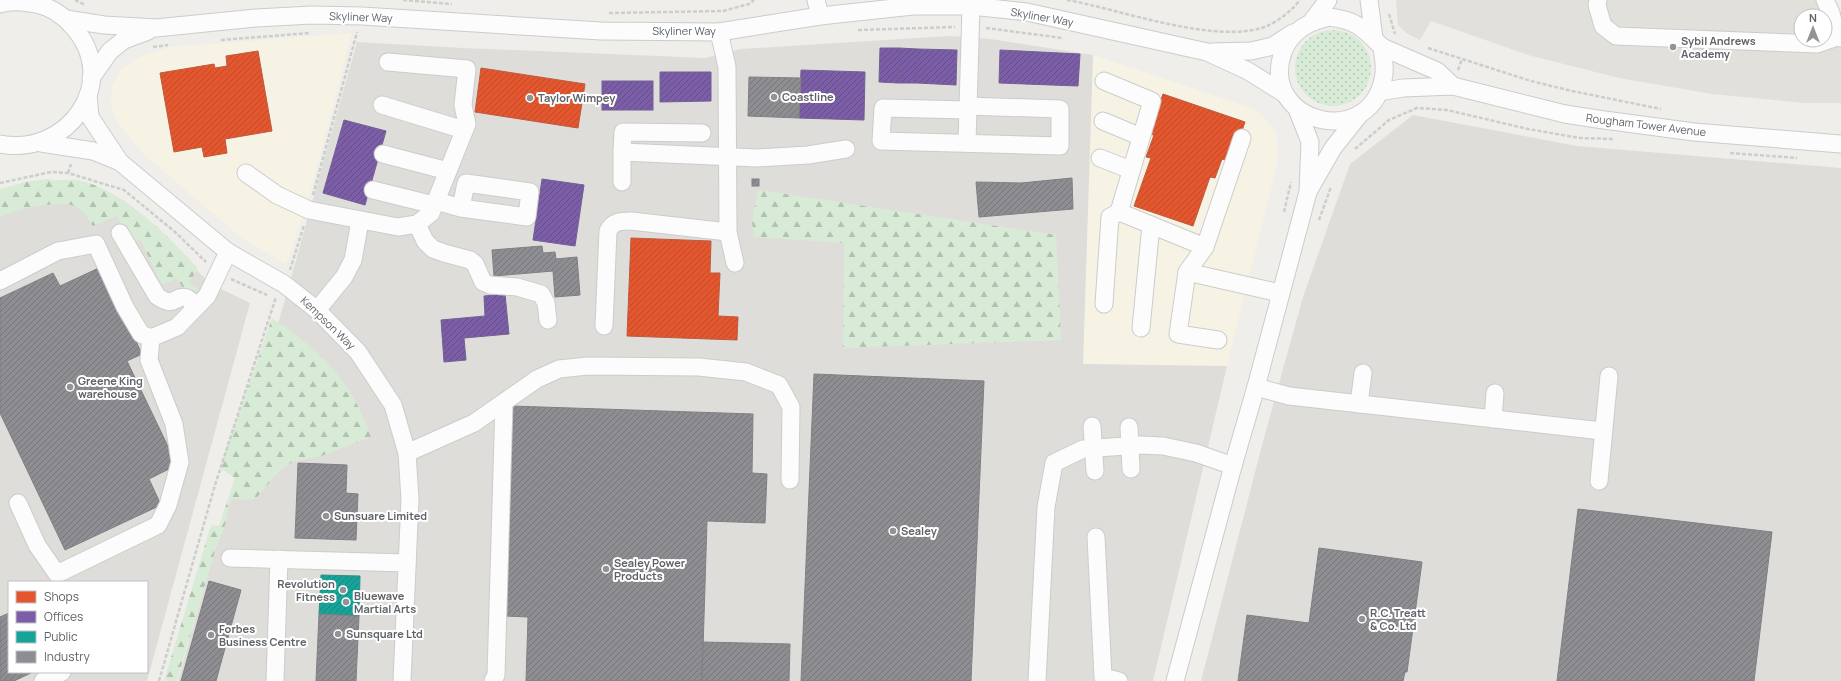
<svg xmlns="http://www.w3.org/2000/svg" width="1841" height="681" font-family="Manrope,sans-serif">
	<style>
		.commercial { fill: #f7f3e4 }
		.industrial { fill: #dfddda; fill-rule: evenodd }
		.education { fill: #e2e0da; fill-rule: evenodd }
		.grass { fill: url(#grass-dots) }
		.forest { fill: url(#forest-firs) }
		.shops { fill: url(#shops-hatch); stroke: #bc5b3f }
		.offices { fill: url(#offices-hatch); stroke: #736094 }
		.public { fill: url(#public-hatch); stroke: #2d908a }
		.industry { fill: url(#industry-hatch); stroke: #7f8085 }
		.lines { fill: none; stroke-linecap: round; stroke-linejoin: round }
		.minor-casing { stroke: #cbcccc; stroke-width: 19 }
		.path { stroke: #cacfcc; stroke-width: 2.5; stroke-dasharray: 4 2; stroke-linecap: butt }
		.minor { stroke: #fdfcfc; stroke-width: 17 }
		.poi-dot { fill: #919496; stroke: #fff; stroke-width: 1.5 }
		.labels { text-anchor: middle; stroke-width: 4; stroke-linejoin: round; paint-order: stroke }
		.street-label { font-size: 11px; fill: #5f6368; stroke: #fff }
		.poi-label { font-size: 11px; font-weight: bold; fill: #5f6368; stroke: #fff; text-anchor: start }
	</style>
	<defs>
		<pattern id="grass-dots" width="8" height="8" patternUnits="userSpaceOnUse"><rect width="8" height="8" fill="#d8ebd6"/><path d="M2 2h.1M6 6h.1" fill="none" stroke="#b2c2b1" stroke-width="1.8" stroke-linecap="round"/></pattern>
		<pattern id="forest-firs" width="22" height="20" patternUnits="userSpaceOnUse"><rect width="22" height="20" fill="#d8ebd6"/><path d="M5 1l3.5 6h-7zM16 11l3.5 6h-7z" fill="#b2c2b1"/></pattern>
		<pattern id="shops-hatch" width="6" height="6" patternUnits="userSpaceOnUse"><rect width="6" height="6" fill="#e4572e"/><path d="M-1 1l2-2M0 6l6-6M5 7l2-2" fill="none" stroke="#bc4c2b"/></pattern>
		<pattern id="offices-hatch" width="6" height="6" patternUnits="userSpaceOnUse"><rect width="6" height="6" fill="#7b5ea7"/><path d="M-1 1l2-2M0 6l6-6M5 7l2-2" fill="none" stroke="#634e85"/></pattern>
		<pattern id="public-hatch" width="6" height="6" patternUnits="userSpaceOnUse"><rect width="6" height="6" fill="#17a398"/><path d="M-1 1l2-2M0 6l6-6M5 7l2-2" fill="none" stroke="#188880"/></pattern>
		<pattern id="industry-hatch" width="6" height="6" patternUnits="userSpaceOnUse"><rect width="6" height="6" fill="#8d8d92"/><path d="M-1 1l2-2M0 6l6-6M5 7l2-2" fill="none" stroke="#76777b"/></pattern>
	</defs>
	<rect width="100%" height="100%" fill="#efeeea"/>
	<g class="commercial">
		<polygon points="352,33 308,201 286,264 242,238 144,154 119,125 111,106 112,87 121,70 134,60 148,54 171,47"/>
		<polygon points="1093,55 1257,110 1276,132 1278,159 1227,366 1083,364"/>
	</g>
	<g class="industrial">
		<polygon points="949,36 990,39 1093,55 1083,364 1227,366 1153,681 178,681 357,42 463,48 705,58 741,49"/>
		<polygon points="1413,115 1577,146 1841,168 1841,681 1201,681 1265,434 1303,297 1350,164"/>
		<path d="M59 199 123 200 211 284 250 303 147 681H0V212ZM9 582H147V672H9Z"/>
	</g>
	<path class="education" d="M1396 0H1832L1841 23V103H1805L1712 94 1619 78 1528 55 1431 21 1420 40 1406 33 1398 25ZM1801 16H1825V40H1801Z"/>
	<circle class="grass" cx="1333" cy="68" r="38"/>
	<g class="forest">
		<path d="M48 179C59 182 70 178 82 181 123 191 171 237 198 269L189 282 198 289 193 296 188 297 177 278 162 285 140 239 130 243 117 216 93 226C89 221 85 212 80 209 64 197 17 210 0 217V189L25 182Z"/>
		<polygon points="758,190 1056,235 1061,340 843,348 844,243 754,237 752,222"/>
		<path d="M272 318C322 352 350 378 371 437L321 456 294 461 279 471 258 496 252 500 231 499 224 529 216 547 177 681H164L211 525 219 526 235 478 220 468Z"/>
	</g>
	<g class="shops">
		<polygon points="258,51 272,131 225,139 227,153 204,157 202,147 174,152 160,73 214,64 215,68 227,66 226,56"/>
		<polygon points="481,68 585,84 578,128 475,112"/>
		<polygon points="1163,94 1245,122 1231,162 1222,159 1215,178 1210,177 1193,226 1134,206 1151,158 1146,157 1154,135 1149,134"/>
		<polygon points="631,238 711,241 710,273 720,273 718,316 738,317 737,340 627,336"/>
	</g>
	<g class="offices">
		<polygon points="880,48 899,48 898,83 879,82"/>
		<polygon points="899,48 918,49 917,83 898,83"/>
		<polygon points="918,49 957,50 956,85 917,83"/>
		<polygon points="1000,50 1080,54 1078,86 999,83"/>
		<polygon points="801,70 865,72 864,120 799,118"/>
		<polygon points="660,72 711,72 711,101 660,102"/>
		<rect x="602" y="81" width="51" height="29"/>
		<polygon points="344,120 386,131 365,205 323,193"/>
		<polygon points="542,179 584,185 575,246 533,240"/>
		<polygon points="505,294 509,334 464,338 466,360 444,362 441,320 485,316 484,296"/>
	</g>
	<polygon class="public" points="321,575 360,576 359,616 319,614"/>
	<g class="industry">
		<polygon points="749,77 801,78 799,118 748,116"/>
		<polygon points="1072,178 1073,209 979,217 976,182 1021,183"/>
		<rect x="752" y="179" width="7" height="7"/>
		<polygon points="542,246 543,253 555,252 556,259 577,257 580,295 555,297 553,271 494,276 492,250"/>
		<polygon points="101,267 142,354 127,361 177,465 149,479 161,505 65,550 0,413 0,298 53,273 60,286"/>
		<polygon points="814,374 984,381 971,681 801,681"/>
		<polygon points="511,406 753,414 752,473 767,474 765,523 707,521 702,681 526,681 528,617 505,616"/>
		<polygon points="298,463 347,465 346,493 358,494 356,540 295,538"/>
		<polygon points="1578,509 1772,532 1754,681 1557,681"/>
		<polygon points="1319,548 1422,562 1407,672 1405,672 1403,681 1238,681 1247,615 1309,623"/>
		<polygon points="209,581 241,590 216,681 181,681"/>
		<polygon points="9,613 9,672 33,672 14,681 0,681 0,617"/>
		<polygon points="319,614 359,616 356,681 316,681"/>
		<polygon points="703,642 790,644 789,681 702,681"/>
	</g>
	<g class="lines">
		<g class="minor-casing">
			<g id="minor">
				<polyline points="816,0 820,16"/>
				<polyline points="1369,0 1374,38"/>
				<polyline points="1598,0 1597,5 1603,26 1616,36 1817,44 1837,37 1841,38"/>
				<polyline points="1825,0 1831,13 1837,37"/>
				<path d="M0 4C12 0 24 2 36 4 51 7 64 16 74 28 121 82 68 157 0 144"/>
				<path d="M1329 17C1356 20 1363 28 1382 47 1383 55 1385 65 1384 74 1373 153 1258 123 1283 52 1291 31 1308 22 1329 17Z"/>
				<polyline points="66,19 104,25 156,28 256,18 312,15 362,16 601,31 719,32 820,16 913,6 971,6 1027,12 1207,52 1248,71 1285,94"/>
				<polyline points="1312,21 1328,0"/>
				<polyline points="719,32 727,67 728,232 735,263"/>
				<polyline points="1382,47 1437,71 1453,86"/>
				<polyline points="1212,52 1251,51 1273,46 1293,33"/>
				<polyline points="91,78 110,51 124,40 148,31"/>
				<polyline points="1104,81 1152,101 1119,212 1205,247"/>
				<polyline points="1379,92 1403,88 1453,86 1565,114 1597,119 1694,132 1841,144"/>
				<polyline points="88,95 90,117 120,162 228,252 284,284 317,310 358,352 393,405 407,453 410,499 402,681"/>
				<polyline points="382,105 464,130"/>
				<polyline points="968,110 883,108 881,141 1060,146 1060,109 968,106"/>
				<polyline points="1103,121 1141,137"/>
				<polyline points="41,143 93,151 120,162"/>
				<polyline points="967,143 971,6"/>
				<polyline points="622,152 623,132 702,133"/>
				<polyline points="383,154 448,171"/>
				<polyline points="1100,158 1131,170"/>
				<polyline points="246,173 277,195 309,210 398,227 417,224 431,213 467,124 463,105 467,69 388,62"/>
				<polyline points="622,182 622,152 757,158 808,155 846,149"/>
				<polyline points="373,190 434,205"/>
				<polyline points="1309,190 1333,148 1360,114"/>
				<polyline points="436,201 461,208 527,217 530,192 466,183 461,208"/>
				<polyline points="417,224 425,241 433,249 444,253 470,260 475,264 483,282 490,285 517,287 541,294 546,303 548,320"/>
				<path d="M120 233 157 296C176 310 175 293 187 298 190 300 194 304 197 306"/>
				<polyline points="1187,272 1280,293"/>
				<polyline points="0,281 58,251 96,244 125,307 141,334 151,338 177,327 207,296 228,252"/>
				<polyline points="1104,304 1110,217 1119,212"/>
				<polyline points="317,310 344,277 353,260 360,221"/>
				<path d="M604 326 608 231C613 221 621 221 631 221L728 232"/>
				<polyline points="1141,328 1151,225"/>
				<polyline points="1218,340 1178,334 1187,272 1205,247 1242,138"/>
				<polyline points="1256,387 1289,396 1602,431"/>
				<polyline points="1359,404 1363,373"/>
				<polyline points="1493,419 1495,393"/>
				<polyline points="1092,426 1095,471"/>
				<polyline points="1129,427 1131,469"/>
				<polyline points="407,453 474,423 537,379 559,369 588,366 699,367 746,372 779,385 791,407 790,480"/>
				<polyline points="1599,481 1609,376"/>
				<polyline points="18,503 37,545 57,574 158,525 168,505 180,462 174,424 149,360 151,338"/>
				<polyline points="1096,537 1103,677 1119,681"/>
				<polyline points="230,558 407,563"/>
				<polyline points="43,681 62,672"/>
				<polyline points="275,681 279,559"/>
				<polyline points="493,681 496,675 504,403"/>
				<polyline points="1037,681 1046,507 1054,463 1083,449 1140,445 1163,446 1196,453 1233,466"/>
				<polyline points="1175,681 1233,466 1256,387 1308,192 1310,142 1297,109"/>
			</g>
		</g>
		<g class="path">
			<polyline points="75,0 85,5"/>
			<polyline points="403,0 452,4"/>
			<path d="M1067 0C1119 9 1218 46 1267 26 1279 21 1292 10 1300 0"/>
			<polyline points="609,13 723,11 749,4 754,0"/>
			<polyline points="1389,14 1395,34"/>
			<polyline points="986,28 1062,38"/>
			<polyline points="858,30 955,27"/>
			<polyline points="221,40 310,33"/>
			<polyline points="153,47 168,45"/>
			<polyline points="1428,48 1531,81 1572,91 1661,109"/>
			<polyline points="1458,70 1462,59"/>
			<polyline points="1355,149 1389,120 1417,108 1447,110 1528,129 1580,138 1614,139"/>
			<polyline points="1730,153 1797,158"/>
			<polyline points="68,173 71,164"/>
			<polyline points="0,183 51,172 68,173 124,190 175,232 206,262"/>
			<polyline points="313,195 357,32"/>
			<polyline points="1284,212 1291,182"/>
			<polyline points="1319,220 1331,187"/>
			<polyline points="290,270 304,225"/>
			<polyline points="231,279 267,295"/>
			<polyline points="159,681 215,485 276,297"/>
		</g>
		<use href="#minor" class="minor"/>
	</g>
	<g class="poi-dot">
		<circle cx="1673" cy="47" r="4"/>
		<circle cx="774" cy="97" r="4"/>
		<circle cx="530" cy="98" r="4"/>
		<circle cx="70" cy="387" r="4"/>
		<circle cx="326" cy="516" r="4"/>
		<circle cx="893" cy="531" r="4"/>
		<circle cx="606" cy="569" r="4"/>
		<circle cx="343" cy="590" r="4"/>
		<circle cx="346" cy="602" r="4"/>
		<circle cx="1362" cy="619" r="4"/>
		<circle cx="338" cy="634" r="4"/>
		<circle cx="211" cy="635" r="4"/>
	</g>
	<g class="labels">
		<g class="street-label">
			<text transform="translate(361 17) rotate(2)" y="4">Skyliner Way</text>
			<text transform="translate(1042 17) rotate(10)" y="4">Skyliner Way</text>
			<text x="684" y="35">Skyliner Way</text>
			<text transform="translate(1646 125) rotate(7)" y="4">Rougham Tower Avenue</text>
			<text transform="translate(328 323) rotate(44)" y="4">Kempson Way</text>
		</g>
		<g class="poi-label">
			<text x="1681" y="45">Sybil Andrews<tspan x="1681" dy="13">Academy</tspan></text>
			<text x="782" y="101">Coastline</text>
			<text x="538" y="102">Taylor Wimpey</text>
			<text x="78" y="385">Greene King<tspan x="78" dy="13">warehouse</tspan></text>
			<text x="334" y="520">Sunsuare Limited</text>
			<text x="901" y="535">Sealey</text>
			<text x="614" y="567">Sealey Power<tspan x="614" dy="13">Products</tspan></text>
			<text x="335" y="588" text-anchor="end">Revolution<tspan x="335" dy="13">Fitness</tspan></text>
			<text x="354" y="600">Bluewave<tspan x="354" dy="13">Martial Arts</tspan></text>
			<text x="1370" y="617">R.C. Treatt<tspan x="1370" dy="13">&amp; Co. Ltd</tspan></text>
			<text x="219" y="633">Forbes<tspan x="219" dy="13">Business Centre</tspan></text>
			<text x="346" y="638">Sunsquare Ltd</text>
		</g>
	</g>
	<rect x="8" y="581" width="140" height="92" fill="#ffffff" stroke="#bfc1c3"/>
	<rect x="16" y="591" width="20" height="12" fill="#e4572e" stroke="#bfc1c3"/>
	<text x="44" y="601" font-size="12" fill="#5f6368">Shops</text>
	<rect x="16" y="611" width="20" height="12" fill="#7b5ea7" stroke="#bfc1c3"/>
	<text x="44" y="621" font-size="12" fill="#5f6368">Offices</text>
	<rect x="16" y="631" width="20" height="12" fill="#17a398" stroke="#bfc1c3"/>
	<text x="44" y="641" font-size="12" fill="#5f6368">Public</text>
	<rect x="16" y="651" width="20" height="12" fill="#8d8d92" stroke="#bfc1c3"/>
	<text x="44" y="661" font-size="12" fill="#5f6368">Industry</text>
	<g transform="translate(1813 28)"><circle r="19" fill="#ffffff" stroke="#bfc1c3"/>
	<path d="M0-3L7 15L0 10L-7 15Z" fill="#919496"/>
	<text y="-6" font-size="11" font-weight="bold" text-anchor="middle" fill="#5f6368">N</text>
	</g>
</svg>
